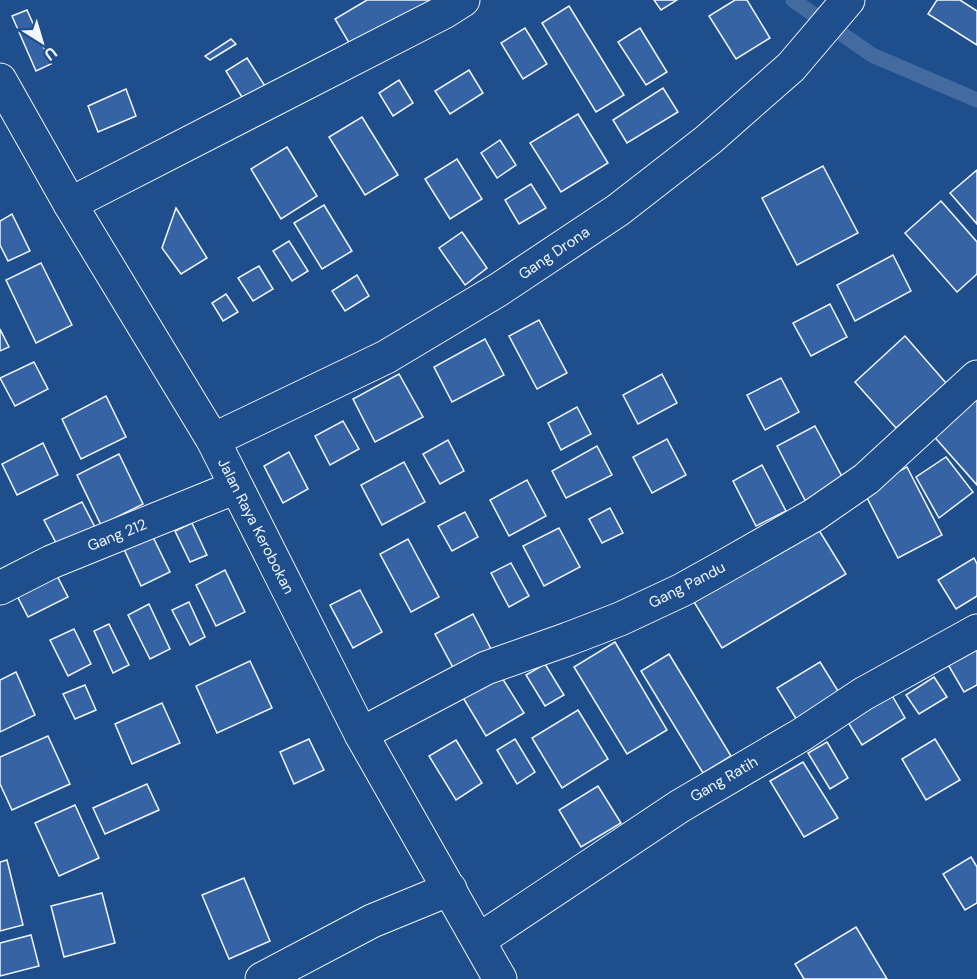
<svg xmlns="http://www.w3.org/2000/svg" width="977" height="979" font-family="'DM Sans',sans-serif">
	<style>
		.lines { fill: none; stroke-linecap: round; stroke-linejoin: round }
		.stream { stroke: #446ba0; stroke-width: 15 }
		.building { fill: #3563a3; stroke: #f2f6ff; stroke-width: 1.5 }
		.minor-casing { stroke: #f2f6ff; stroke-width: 35 }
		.major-casing { stroke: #f2f6ff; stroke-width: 35 }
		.minor { stroke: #1f4e8c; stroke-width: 33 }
		.major { stroke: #1f4e8c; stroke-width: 33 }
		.labels { text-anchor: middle; stroke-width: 4.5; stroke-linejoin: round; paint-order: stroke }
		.street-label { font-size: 15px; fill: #f2f6ff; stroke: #1f4e8c }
	</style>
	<rect width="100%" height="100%" fill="#1f4e8c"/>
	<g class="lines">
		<polyline class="stream" points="793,0 872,55 977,100"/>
	</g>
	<g class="building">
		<polygon points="367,0 440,0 355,53 335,19"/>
		<polygon points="654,0 677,0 661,10"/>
		<polygon points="735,0 747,0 770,38 736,59 709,16"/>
		<polygon points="937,0 960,0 977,11 977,45 928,14"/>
		<polygon points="569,6 624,95 596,112 542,23"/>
		<polygon points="27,10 51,64 36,71 12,16"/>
		<polygon points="525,28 547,64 523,79 501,43"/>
		<polygon points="640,28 667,72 646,85 618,42"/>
		<polygon points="231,39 236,44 210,60 205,56"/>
		<polygon points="247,58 270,94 248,107 226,71"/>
		<polygon points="469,70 483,93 450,114 435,91"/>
		<polygon points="399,80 413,103 393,116 379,93"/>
		<polygon points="663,88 678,112 627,143 613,120"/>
		<polygon points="126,89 136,116 98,132 88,106"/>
		<polygon points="578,114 608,163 561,192 530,143"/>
		<polygon points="362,117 398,175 365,195 329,137"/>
		<polygon points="500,140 516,165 497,178 481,153"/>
		<polygon points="287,147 317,196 281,219 251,169"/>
		<polygon points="457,159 482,199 450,219 425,179"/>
		<polygon points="823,166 858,233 797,265 762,198"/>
		<polygon points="977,170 977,224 950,193"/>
		<polygon points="531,184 546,208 519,224 505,200"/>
		<polygon points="941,201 977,242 977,274 957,292 905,233"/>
		<polygon points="324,205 352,251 322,269 294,223"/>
		<polygon points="176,208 207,258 181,274 162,248"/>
		<polygon points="12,214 30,251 8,261 0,245 0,221"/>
		<polygon points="462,232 487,268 465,285 439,248"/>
		<polygon points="289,241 308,271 292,281 273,251"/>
		<polygon points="893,255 911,291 855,321 837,285"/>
		<polygon points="41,263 72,325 36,343 6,280"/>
		<polygon points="259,266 273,289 253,301 238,278"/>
		<polygon points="357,275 369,296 345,311 332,291"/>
		<polygon points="226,294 238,312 223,321 212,303"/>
		<polygon points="830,304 847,337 811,356 793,323"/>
		<polygon points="539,320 567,373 537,389 509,336"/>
		<polygon points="0,329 9,347 0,351"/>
		<polygon points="905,336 946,383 896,428 855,382"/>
		<polygon points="485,339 504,375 452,402 434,367"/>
		<polygon points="34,362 48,389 15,406 0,378"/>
		<polygon points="399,374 423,417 375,442 353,399"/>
		<polygon points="662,374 677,403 638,424 623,395"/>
		<polygon points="781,378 799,412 765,430 747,395"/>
		<polygon points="106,396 126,437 81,459 62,419"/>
		<polygon points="977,399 977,485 930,432"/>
		<polygon points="577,407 591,434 561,450 548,423"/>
		<polygon points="343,421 359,449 330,465 315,436"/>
		<polygon points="815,426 847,486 808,506 777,446"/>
		<polygon points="667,439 686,475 652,493 633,457"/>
		<polygon points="448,440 464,471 440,484 423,454"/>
		<polygon points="43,443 58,475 17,495 2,464"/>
		<polygon points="597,446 612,475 566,498 552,471"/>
		<polygon points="289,452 308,489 283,503 264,466"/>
		<polygon points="119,454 143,504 101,525 77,475"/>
		<polygon points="946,457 973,492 939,518 916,477"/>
		<polygon points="404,462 425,502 382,525 361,485"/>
		<polygon points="762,465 786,511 756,526 733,481"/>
		<polygon points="907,467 942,535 898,558 863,490"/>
		<polygon points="527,480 546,516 509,536 490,500"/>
		<polygon points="82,502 100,537 63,556 44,520"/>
		<polygon points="610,508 623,533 602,543 589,519"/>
		<polygon points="465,512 478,537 452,551 438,526"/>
		<polygon points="192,523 207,555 190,562 175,531"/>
		<polygon points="817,527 846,574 722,648 694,602"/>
		<polygon points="559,528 580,567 544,586 523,546"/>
		<polygon points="151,533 170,572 141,586 123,547"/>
		<polygon points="408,539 439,597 411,612 380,554"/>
		<polygon points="974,558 977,564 977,596 956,609 938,580"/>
		<polygon points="511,563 529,596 509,607 491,573"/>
		<polygon points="52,566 68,597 28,617 12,586"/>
		<polygon points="225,570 245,612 216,626 196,585"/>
		<polygon points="360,590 382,632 353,648 330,605"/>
		<polygon points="189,602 205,637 190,645 172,610"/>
		<polygon points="149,604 170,649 150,659 128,615"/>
		<polygon points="473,614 493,653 456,673 435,634"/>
		<polygon points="109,624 129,665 113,673 94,631"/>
		<polygon points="74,629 91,664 68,676 50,640"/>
		<polygon points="615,642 667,730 627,754 574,667"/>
		<polygon points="973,645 977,651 977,685 964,692 946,661"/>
		<polygon points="669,654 731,756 703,773 641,671"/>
		<polygon points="250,661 272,708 217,733 196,686"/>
		<polygon points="820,662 843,699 800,725 777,688"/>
		<polygon points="545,664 564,695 545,706 526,675"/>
		<polygon points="16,672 35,715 0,732 0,680"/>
		<polygon points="499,673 524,713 486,736 462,696"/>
		<polygon points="934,677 947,697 919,714 906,695"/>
		<polygon points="85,685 96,710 75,719 63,694"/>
		<polygon points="890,692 905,718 862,745 846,719"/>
		<polygon points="162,703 180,743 132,764 115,724"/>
		<polygon points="578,710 608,759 562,788 532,738"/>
		<polygon points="48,736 70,784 12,810 0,784 0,757"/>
		<polygon points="309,739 324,770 294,784 280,752"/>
		<polygon points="515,739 535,772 517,784 497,750"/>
		<polygon points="935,739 960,780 926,800 902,759"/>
		<polygon points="456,740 482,783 456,800 429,756"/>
		<polygon points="827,742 848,778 830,789 808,753"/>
		<polygon points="803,762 838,818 804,837 770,781"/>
		<polygon points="147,784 159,810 105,834 93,808"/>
		<polygon points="598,786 621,823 581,847 559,810"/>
		<polygon points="75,805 99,858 59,876 35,823"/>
		<polygon points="971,857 977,867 977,903 965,910 943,874"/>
		<polygon points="7,860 23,925 0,931 0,862"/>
		<polygon points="244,878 270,941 229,959 202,895"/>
		<polygon points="102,893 115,943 64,957 51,906"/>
		<polygon points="856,927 887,979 804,979 795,964"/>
		<polygon points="31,935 39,966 0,976 0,943"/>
	</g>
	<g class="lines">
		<g class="minor-casing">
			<g id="minor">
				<polyline points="70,204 444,12 463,0"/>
				<polyline points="213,440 386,357 498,290 618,210 708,140 791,67 848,0"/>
				<polyline points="0,588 51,562 236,487"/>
				<polyline points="361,734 486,668 568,639 620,619 682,590 725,566 814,515 866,479 977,377"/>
				<polyline points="479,940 680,806 801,735 863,694 977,631"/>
				<polyline points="262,979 372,921 450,889"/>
			</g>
		</g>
		<g class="major-casing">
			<polyline id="major" points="0,80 70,204 213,440 361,734 500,979"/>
		</g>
		<use href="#minor" class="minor"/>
		<use href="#major" class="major"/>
	</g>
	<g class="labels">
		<g class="street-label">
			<text transform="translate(554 253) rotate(-34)" y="5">Gang Drona</text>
			<text transform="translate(256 526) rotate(63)" y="5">Jalan Raya Kerobokan</text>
			<text transform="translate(117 535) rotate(-22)" y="5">Gang 212</text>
			<text transform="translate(687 585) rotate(-27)" y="5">Gang Pandu</text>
			<text transform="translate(724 779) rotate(-30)" y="5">Gang Ratih</text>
		</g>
	</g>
	<g transform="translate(42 42) rotate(143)" stroke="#1f4e8c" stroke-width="4.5" paint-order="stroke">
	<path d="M0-4.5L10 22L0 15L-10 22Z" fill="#f2f6ff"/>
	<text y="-9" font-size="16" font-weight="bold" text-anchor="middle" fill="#f2f6ff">U</text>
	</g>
</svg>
